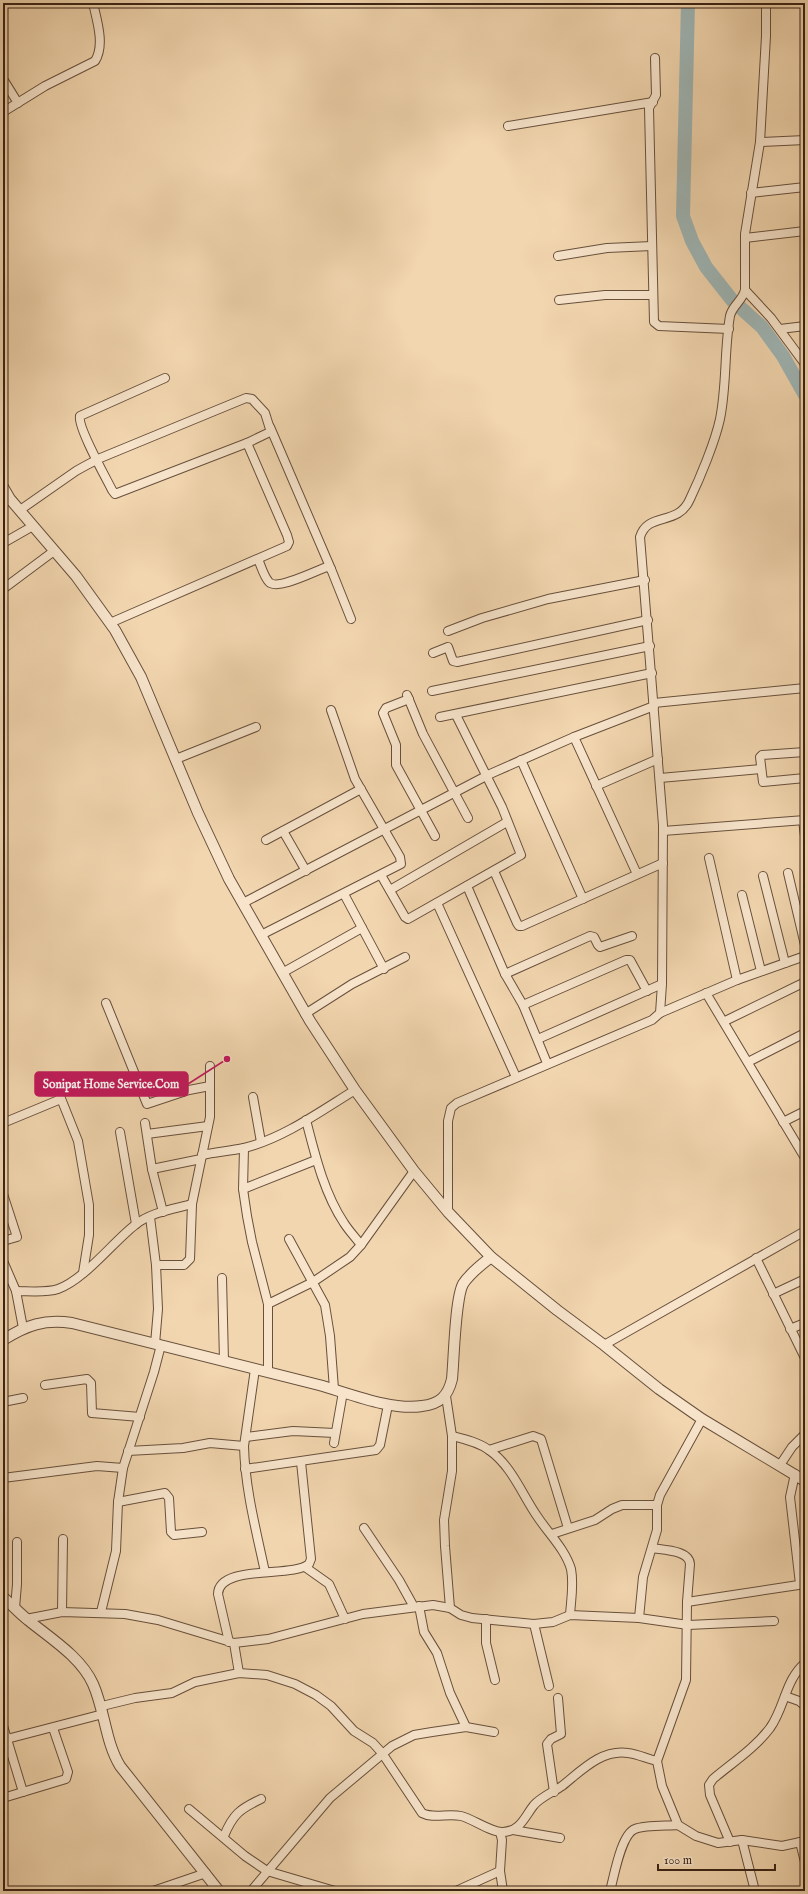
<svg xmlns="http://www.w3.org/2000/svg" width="808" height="1894" font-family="'IM FELL English',serif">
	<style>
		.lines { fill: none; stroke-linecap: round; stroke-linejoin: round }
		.river { stroke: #9fb6b6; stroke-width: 14 }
		.minor-casing { stroke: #68503c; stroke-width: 10 }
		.tertiary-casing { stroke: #68503c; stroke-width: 12 }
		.minor { stroke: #f7e4cb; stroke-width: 8 }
		.tertiary { stroke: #f7e4cb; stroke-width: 10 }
		.leader { fill: none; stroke: #c2185b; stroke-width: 1.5 }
		.callout-dot { fill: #c2185b; stroke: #f7e4cb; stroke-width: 1.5 }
		.callout { fill: #c2185b; stroke: #c2185b; stroke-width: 1.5 }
		.callout-label { font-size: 12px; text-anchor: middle; font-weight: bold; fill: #fff }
	</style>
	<rect width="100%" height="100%" fill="#f2d6af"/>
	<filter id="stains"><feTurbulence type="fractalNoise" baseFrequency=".005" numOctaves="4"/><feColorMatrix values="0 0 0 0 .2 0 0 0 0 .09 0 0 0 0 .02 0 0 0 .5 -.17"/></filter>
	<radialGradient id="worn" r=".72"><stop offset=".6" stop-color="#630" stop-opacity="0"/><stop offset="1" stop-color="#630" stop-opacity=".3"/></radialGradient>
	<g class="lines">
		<polyline class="river" points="688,3 683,216 692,241 706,267 732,300 762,327 783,356 805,395"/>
		<g class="minor-casing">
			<g id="minor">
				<polyline points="655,58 656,95 649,108 654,322 659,326 729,329"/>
				<polyline points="3,79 18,103"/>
				<path d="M3 112 45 86 95 61C105 45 97 21 93 3"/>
				<polyline points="508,126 653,102"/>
				<polyline points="760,142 805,140"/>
				<polyline points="751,193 805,187"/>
				<polyline points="745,238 805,231"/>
				<polyline points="558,256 607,248 652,246"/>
				<polyline points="745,290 771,318 805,364"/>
				<polyline points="559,300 605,295 653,295"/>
				<polyline points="780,329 805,326"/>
				<polyline points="270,427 331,569"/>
				<path d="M20 510 76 471C83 467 90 463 97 460L98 459 246 398 252 399 265 413 270 429V432L247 443 115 494 112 490C106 478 77 426 80 416L165 378"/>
				<polyline points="3,539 5,542 33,526"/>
				<path d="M258 559C261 566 264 577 269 582 277 591 317 570 327 567L331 569 351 619"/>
				<polyline points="3,589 54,551"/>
				<polyline points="110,623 287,546 289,542 287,535 247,443"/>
				<polyline points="448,631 482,618 548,599 645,580"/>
				<polyline points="433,653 448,647 453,661 457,662 648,620"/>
				<polyline points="432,691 650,646"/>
				<polyline points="407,695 423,734 468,818"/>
				<polyline points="409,699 386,708 383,713 396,745 396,765 435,836"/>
				<polyline points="654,703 805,688"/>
				<polyline points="440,717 652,673"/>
				<polyline points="574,737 637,874"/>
				<polyline points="805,752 762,755 760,757 763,782 805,778"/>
				<polyline points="176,759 256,727"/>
				<polyline points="521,760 583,899"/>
				<polyline points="660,778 761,769"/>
				<polyline points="596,786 658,759"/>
				<polyline points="803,820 805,836"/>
				<polyline points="283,831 306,871"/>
				<polyline points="663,831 805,820"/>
				<polyline points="266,840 361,789"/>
				<polyline points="709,858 737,980"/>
				<polyline points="494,871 517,923 519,926 522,926 663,863"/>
				<polyline points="788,873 805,945"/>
				<polyline points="381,875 405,917 408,919 521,855 502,807 456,715"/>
				<polyline points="763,876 785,963"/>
				<polyline points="467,886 505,974 523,1005 547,1063"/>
				<polyline points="390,890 507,822"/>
				<polyline points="344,894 384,969"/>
				<polyline points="742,895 761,971"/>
				<polyline points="243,903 490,774 574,737 654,706"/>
				<polyline points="437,903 516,1077"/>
				<polyline points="261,935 401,864 400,857 355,779 331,710"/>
				<polyline points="282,973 362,928"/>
				<polyline points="505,974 590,936 594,937 598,945 600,947 632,936"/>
				<polyline points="706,993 805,1158"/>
				<polyline points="106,1003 147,1104 189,1090 210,1086"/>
				<polyline points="523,1005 626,960 630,960 647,991"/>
				<polyline points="660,1013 737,980 805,956"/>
				<polyline points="305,1014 352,984 405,957"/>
				<polyline points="725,1021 805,982"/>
				<polyline points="538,1039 662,984"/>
				<polyline points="748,1062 805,1033"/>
				<polyline points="54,1081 78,1141 89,1205 89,1235 83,1273"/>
				<polyline points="253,1097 261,1142"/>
				<path d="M306 1120C315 1155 324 1193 344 1223 349 1231 356 1238 361 1245"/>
				<polyline points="783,1122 805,1111"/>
				<polyline points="3,1123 61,1099"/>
				<polyline points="145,1123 152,1169 163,1212"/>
				<polyline points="120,1132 136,1224"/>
				<polyline points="147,1134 208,1126"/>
				<polyline points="244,1148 243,1189 247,1216 252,1242 268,1304 268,1372"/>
				<path d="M202 1155C216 1152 230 1151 244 1148 282 1139 321 1111 355 1090"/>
				<polyline points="152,1169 201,1159"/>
				<polyline points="243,1189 316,1160"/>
				<polyline points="3,1194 17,1237 3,1241"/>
				<path d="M448 1212V1121L451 1108 457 1103 652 1020 660 1013 662 984 663 825 640 537C648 511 678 527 690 499 700 478 715 442 720 419 727 385 724 350 730 316 732 306 743 300 745 290V234L760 142 766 36V3"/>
				<polyline points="150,1217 156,1265 158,1309 155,1344"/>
				<polyline points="289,1239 325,1305 330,1336 334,1389"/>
				<polyline points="756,1258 805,1358"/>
				<polyline points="3,1261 16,1291 23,1328"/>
				<polyline points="156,1265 184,1265 190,1259 192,1204 210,1117 210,1066"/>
				<polyline points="222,1278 224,1361"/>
				<path d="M16 1291C29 1291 46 1293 58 1289 84 1280 113 1242 135 1225 151 1212 174 1209 192 1204"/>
				<polyline points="773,1294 805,1279"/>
				<polyline points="268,1304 313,1282 350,1257 361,1245 414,1171"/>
				<polyline points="790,1329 805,1323"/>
				<polyline points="604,1345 805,1231"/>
				<path d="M255 1369 244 1446C245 1488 256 1530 265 1572"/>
				<polyline points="45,1385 87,1379 91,1383 92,1413 140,1417"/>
				<polyline points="446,1396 452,1436 452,1471 444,1520 445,1546 450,1608"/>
				<polyline points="3,1402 23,1398"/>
				<path d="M452 1436C464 1439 478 1442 489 1450 511 1465 522 1494 537 1516 548 1533 565 1549 571 1569 574 1584 571 1600 570 1615"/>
				<polyline points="246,1437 293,1431 335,1433"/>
				<polyline points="334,1443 343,1392"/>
				<polyline points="489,1450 533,1436 541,1439 568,1528"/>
				<polyline points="128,1451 183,1448 210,1443 244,1446"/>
				<polyline points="780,1465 792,1447 805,1434"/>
				<polyline points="245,1469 376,1450 380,1445 388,1405"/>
				<polyline points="795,1474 790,1497 800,1584"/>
				<polyline points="3,1478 97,1466 123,1468"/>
				<polyline points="118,1502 165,1493 169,1498 171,1532 174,1535 202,1532"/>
				<polyline points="364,1528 399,1580 414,1607"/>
				<polyline points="552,1534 595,1520 612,1509 622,1505 657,1505"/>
				<path d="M652 1548C663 1550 689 1550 690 1564L687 1602 686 1680 657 1761 662 1786 678 1825 696 1836 718 1843 742 1840 782 1846 805 1841"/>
				<polyline points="305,1567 329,1584 345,1619"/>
				<polyline points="687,1602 805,1584"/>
				<polyline points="419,1606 424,1632 437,1653 450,1693 466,1727"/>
				<polyline points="15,1608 17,1584 17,1542"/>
				<polyline points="62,1612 63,1539"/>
				<polyline points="101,1612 116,1551 118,1502 123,1468 154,1372 161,1345"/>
				<polyline points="639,1618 643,1577 657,1530 657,1505 660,1495 702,1419"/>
				<polyline points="26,1619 62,1612 125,1614 158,1620 234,1643 268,1639 363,1614 433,1605 450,1608 461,1615 472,1618 534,1624 553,1622 570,1615 639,1618 688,1625 774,1621"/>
				<polyline points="486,1619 486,1643 495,1680"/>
				<polyline points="534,1624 549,1686"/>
				<path d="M229 1642 218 1594C219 1564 293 1578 309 1564L311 1559 301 1462"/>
				<polyline points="234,1643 239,1673"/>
				<polyline points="785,1696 799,1701 805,1706"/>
				<path d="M102 1706 135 1698 172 1693 195 1682 239 1673 267 1675 295 1684 316 1695 331 1706 354 1731 373 1743 382 1753 422 1813C433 1819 448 1813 461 1816 473 1819 492 1833 503 1832 521 1831 525 1816 534 1805 541 1797 553 1792 562 1786 581 1771 601 1749 628 1753 637 1754 648 1759 657 1761"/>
				<polyline points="3,1726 23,1792"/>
				<polyline points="3,1740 103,1714"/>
				<polyline points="554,1792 547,1744 551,1739 561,1734 558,1698"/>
				<polyline points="3,1798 66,1779 68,1772 53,1728"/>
				<polyline points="189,1809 245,1856 267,1871 335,1891"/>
				<polyline points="513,1830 560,1838"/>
				<path d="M224 1836C233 1814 240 1809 261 1799"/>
				<polyline points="742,1840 755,1891"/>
				<path d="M730 1842 710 1795 709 1785 713 1779C732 1763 755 1748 770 1728 785 1707 785 1680 805 1663"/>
				<polyline points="800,1842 805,1862"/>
				<polyline points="500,1871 503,1891"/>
				<polyline points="153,1891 206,1873"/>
				<polyline points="251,1891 330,1798 392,1746 414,1735 432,1732 466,1727 494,1732"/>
				<polyline points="456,1891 500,1871 502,1840 500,1832"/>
				<path d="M610 1891C614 1877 621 1834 635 1829 645 1825 666 1826 678 1825"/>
			</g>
		</g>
		<g class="tertiary-casing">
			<g id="tertiary">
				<polyline points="3,487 10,499 76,576 115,630 141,677 198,813 229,879 310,1021 355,1090 414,1171 448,1212 491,1257 557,1310 604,1345 659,1389 702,1419 805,1481"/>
				<path d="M3 1340C27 1325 44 1319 72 1323 154 1343 236 1364 319 1385 348 1393 392 1411 422 1406 440 1404 448 1396 452 1379 454 1359 455 1299 463 1284 470 1273 481 1265 491 1257"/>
				<path d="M3 1597C11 1604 19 1613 28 1620 50 1638 81 1657 93 1684 105 1711 105 1741 120 1766L219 1891"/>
			</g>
		</g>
		<use href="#minor" class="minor"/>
		<use href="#tertiary" class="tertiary"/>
	</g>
	<path class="leader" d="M227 1059L188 1084"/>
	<circle class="callout-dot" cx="227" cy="1059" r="4"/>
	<rect class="callout" x="35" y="1072" width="153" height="24" rx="4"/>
	<g class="callout-label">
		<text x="111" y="1088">Sonipat Home Service.Com</text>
	</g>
	<rect width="808" height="1894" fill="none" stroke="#f2d6af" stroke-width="16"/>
	<rect x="4" y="4" width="800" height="1886" fill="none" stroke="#3a2315" stroke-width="2"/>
	<rect x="8" y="8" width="792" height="1878" fill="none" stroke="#3a2315"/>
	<path d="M658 1864v6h117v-6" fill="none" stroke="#3a2315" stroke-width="2"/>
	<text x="664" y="1864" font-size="12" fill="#3a2315" stroke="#f7e4cb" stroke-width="3" paint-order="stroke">100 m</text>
	<rect width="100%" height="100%" filter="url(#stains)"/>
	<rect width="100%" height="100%" fill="url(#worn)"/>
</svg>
